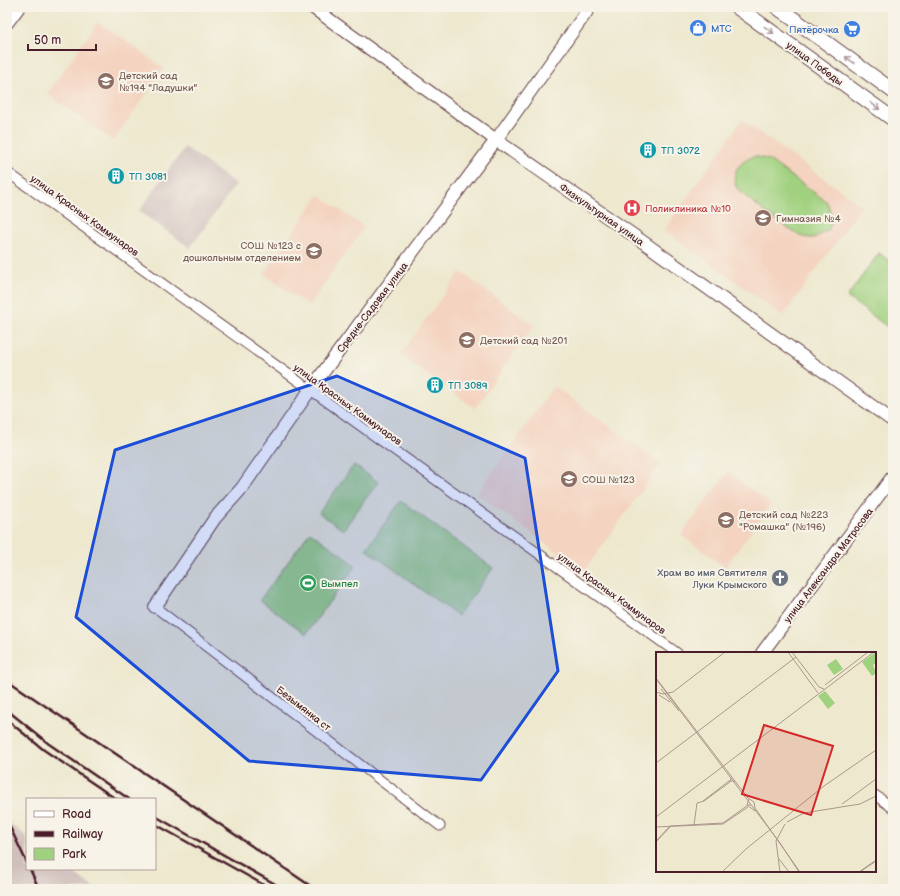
<svg xmlns="http://www.w3.org/2000/svg" width="900" height="896" font-family="'Balsamiq Sans',sans-serif">
	<style>
		.built { fill: #f4d3c0 }
		.industrial { fill: #d0c0bc }
		.green { fill: #a0d17f; stroke: #757855 }
		.lines { fill: none; stroke-linecap: round; stroke-linejoin: round }
		.street-casing { stroke: #623d43; stroke-width: 11 }
		.secondary-casing { stroke: #623d43; stroke-width: 14 }
		.primary-casing { stroke: #623d43; stroke-width: 16 }
		.street { stroke: #fff; stroke-width: 9 }
		.secondary { stroke: #fff; stroke-width: 12 }
		.primary { stroke: #fff; stroke-width: 14 }
		.rail { stroke: #4a1f2b; stroke-width: 2.5 }
		.oneway { stroke: #ae9aa0 }
		.marked { fill: #1d4ed8; fill-opacity: 0.2; stroke: #1d4ed8; stroke-width: 3; stroke-linejoin: round }
		.labels { text-anchor: middle; stroke-width: 4; stroke-linejoin: round; paint-order: stroke }
		.shop-label { font-size: 10px; fill: #366cbe; stroke: #f7f3e8; text-anchor: start }
		.street-label { font-size: 10px; fill: #4a1f2b; stroke: #f7f3e8 }
		.education-label { font-size: 10px; fill: #785e54; stroke: #f7f3e8; text-anchor: start }
		.culture-label { font-size: 10px; fill: #0d838f; stroke: #f7f3e8; text-anchor: start }
		.health-label { font-size: 10px; fill: #be3a42; stroke: #f7f3e8; text-anchor: start }
		.worship-label { font-size: 10px; fill: #5b616d; stroke: #f7f3e8; text-anchor: end }
		.leisure-label { font-size: 10px; fill: #27864d; stroke: #f7f3e8; text-anchor: start }
		.inset-road { fill: none; stroke: #ac988d; stroke-width: 1 }
		.view { fill: #d62828; fill-opacity: 0.15; stroke: #d62828; stroke-width: 2 }
		.inset-edge { fill: none; stroke: #4a1f2b; stroke-width: 2 }
	</style>
	<rect width="100%" height="100%" fill="#f7f3e8"/>
	<filter id="ink" filterUnits="userSpaceOnUse"><feTurbulence type="fractalNoise" baseFrequency=".025" numOctaves="2"/><feDisplacementMap in="SourceGraphic" scale="8" xChannelSelector="R" yChannelSelector="G"/><feConvolveMatrix kernelMatrix="1 2 1 2 8 2 1 2 1" color-interpolation-filters="sRGB"/></filter>
	<filter id="wash" filterUnits="userSpaceOnUse"><feTurbulence type="fractalNoise" baseFrequency=".012" numOctaves="4" result="noise"/><feDisplacementMap in="SourceGraphic" scale="16" xChannelSelector="R" yChannelSelector="G"/><feGaussianBlur stdDeviation="0.9" result="paint"/><feColorMatrix in="noise" values="0 0 0 0 0 0 0 0 0 0 0 0 0 0 0 0 0 1.4 0 .05"/><feComposite in="paint" operator="in"/></filter>
	<g filter="url(#wash)">
		<rect width="100%" height="100%" fill="#ede8ce"/>
		<g class="built">
			<polygon points="98,22 164,68 113,141 47,94"/>
			<polygon points="742,120 862,206 783,316 664,230"/>
			<polygon points="319,195 364,227 309,306 264,274"/>
			<polygon points="460,272 534,325 475,408 400,355"/>
			<polygon points="554,386 661,464 584,571 477,494"/>
			<polygon points="728,472 771,504 725,567 681,535"/>
		</g>
		<g class="industrial">
			<polygon points="185,147 236,184 190,248 139,211"/>
			<polygon points="7,821 27,837 27,869 69,869 95,889 7,889"/>
		</g>
		<g class="green">
			<path d="M755 156 769 160 827 202 832 216 831 224 828 230 815 238C810 238 805 238 800 236 790 231 742 196 737 188 729 173 741 160 755 156Z"/>
			<polygon points="879,253 893,264 893,331 847,297"/>
			<polygon points="354,465 378,482 343,530 319,513"/>
			<polygon points="401,501 493,568 458,616 366,549"/>
			<polygon points="310,532 356,565 306,634 260,600"/>
		</g>
	</g>
	<g filter="url(#ink)">
		<g class="lines">
			<g class="street-casing">
				<g id="street">
					<polyline points="7,172 677,653"/>
					<polyline points="155,607 440,826"/>
					<polyline points="875,795 893,808"/>
				</g>
			</g>
			<g class="secondary-casing">
				<g id="secondary">
					<polyline points="312,7 496,140 646,244 893,421"/>
					<polyline points="7,23 19,7"/>
					<polyline points="155,607 215,518 242,488 310,390 496,140 590,7"/>
					<polyline points="762,653 893,476"/>
				</g>
			</g>
			<g class="primary-casing">
				<g id="primary">
					<polyline points="737,7 893,119"/>
					<polyline points="777,7 893,91"/>
				</g>
			</g>
			<use href="#street" class="street"/>
			<use href="#secondary" class="secondary"/>
			<use href="#primary" class="primary"/>
			<g class="rail">
				<polyline points="7,680 315,889"/>
				<polyline points="7,710 49,744 129,799"/>
				<polyline points="7,720 44,750 116,799"/>
				<polyline points="155,816 284,889"/>
				<polyline points="7,821 27,863"/>
				<polyline points="155,824 271,889"/>
				<polyline points="30,869 39,889"/>
			</g>
		</g>
		<defs><path id="oneway-shaft" d="M-6 0H5M1.5-3L5.5 0L1.5 3" fill="none" stroke-width="1.6" stroke-linecap="round" stroke-linejoin="round"/></defs>
		<g class="oneway">
			<use href="#oneway-shaft" transform="translate(769 30) rotate(36)"/>
			<use href="#oneway-shaft" transform="translate(850 60) rotate(-144)"/>
			<use href="#oneway-shaft" transform="translate(875 106) rotate(36)"/>
		</g>
	</g>
	<path class="marked" d="M337 376 525 458 558 671 481 780 249 761 76 617 115 450Z"/>
	<defs>
		<g id="shop-disc" transform="scale(0.9)"><circle r="9.5" fill="#3f7fe0" stroke="#f7f3e8"/><path d="M-5-2.5h2.3a2.7 3.5 0 0 1 5.4 0H5L5.5 6h-11ZM-1.5-2.5h3a1.5 2.3 0 0 0-3 0Z" fill="#fff"/></g>
		<g id="supermarket-disc" transform="scale(0.9)"><circle r="9.5" fill="#3f7fe0" stroke="#f7f3e8"/><path d="M-6-5.5h2.5l.6 2H6L4.5 2H-2.5L-4.4-4H-6ZM-1.5 3.2a1.3 1.3 0 1 0 .1 0ZM3 3.2a1.3 1.3 0 1 0 .1 0Z" fill="#fff"/></g>
		<g id="school-disc" transform="scale(0.9)"><circle r="9.5" fill="#8d6e63" stroke="#f7f3e8"/><path d="M0-5L7-2L0 1L-7-2ZM-4 1L0 2.5L4 1V4Q0 6-4 4Z" fill="#fff"/></g>
		<g id="building-disc" transform="scale(0.9)"><circle r="9.5" fill="#0f9aa8" stroke="#f7f3e8"/><path d="M-4-6H4V6H1V3H-1V6H-4ZM-2.5-4.3h1.7v1.8h-1.7ZM.8-4.3h1.7v1.8H.8ZM-2.5-1h1.7V.8h-1.7ZM.8-1h1.7V.8H.8Z" fill="#fff"/></g>
		<g id="hospital-disc" transform="scale(0.9)"><circle r="9.5" fill="#e0444e" stroke="#f7f3e8"/><path d="M-5-5h3v3.5h4V-5h3V5h-3V1.5h-4V5h-3Z" fill="#fff"/></g>
		<g id="church-disc" transform="scale(0.9)"><circle r="9.5" fill="#6b7280" stroke="#f7f3e8"/><path d="M-1.2-6h2.4v3.5h3.3v2.4h-3.3V6h-2.4V-.1h-3.3v-2.4h3.3Z" fill="#fff"/></g>
		<g id="stadium-disc" transform="scale(0.9)"><circle r="9.5" fill="#2e9e5b" stroke="#f7f3e8"/><path d="M0-5a6.5 5 0 1 0 0 10a6.5 5 0 1 0 0-10ZM-3.5-1.8h7v3.6h-7Z" fill="#fff"/></g>
	</defs>
	<g fill-rule="evenodd">
		<use href="#shop-disc" x="698" y="28"/>
		<use href="#supermarket-disc" x="852" y="29"/>
		<use href="#school-disc" x="106" y="81"/>
		<use href="#building-disc" x="648" y="150"/>
		<use href="#building-disc" x="116" y="176"/>
		<use href="#hospital-disc" x="632" y="208"/>
		<use href="#school-disc" x="763" y="218"/>
		<use href="#school-disc" x="314" y="251"/>
		<use href="#school-disc" x="467" y="340"/>
		<use href="#building-disc" x="435" y="385"/>
		<use href="#school-disc" x="569" y="479"/>
		<use href="#school-disc" x="726" y="520"/>
		<use href="#church-disc" x="780" y="578"/>
		<use href="#stadium-disc" x="308" y="583"/>
	</g>
	<g class="labels">
		<g class="shop-label">
			<text x="711" y="32">МТС</text>
			<text x="839" y="33" text-anchor="end">Пятёрочка</text>
		</g>
		<g class="street-label">
			<text transform="translate(815 63) rotate(36)" y="4">улица Победы</text>
			<text transform="translate(602 214) rotate(35)" y="4">Физкультурная улица</text>
			<text transform="translate(85 215) rotate(36)" y="4">улица Красных Коммунаров</text>
			<text transform="translate(372 307) rotate(-53)" y="4">Средне-Садовая улица</text>
			<text transform="translate(348 404) rotate(36)" y="4">улица Красных Коммунаров</text>
			<text transform="translate(828 565) rotate(-53)" y="4">улица Александра Матросова</text>
			<text transform="translate(612 593) rotate(36)" y="4">улица Красных Коммунаров</text>
			<text transform="translate(304 708) rotate(38)" y="4">Безымянка ст</text>
		</g>
		<g class="education-label">
			<text x="119" y="79">Детский сад<tspan x="119" dy="12">№194 "Ладушки"</tspan></text>
			<text x="776" y="222">Гимназия №4</text>
			<text x="301" y="249" text-anchor="end">СОШ №123 с<tspan x="301" dy="12">дошкольным отделением</tspan></text>
			<text x="480" y="344">Детский сад №201</text>
			<text x="582" y="483">СОШ №123</text>
			<text x="739" y="518">Детский сад №223<tspan x="739" dy="12">"Ромашка" (№196)</tspan></text>
		</g>
		<g class="culture-label">
			<text x="661" y="154">ТП 3072</text>
			<text x="129" y="180">ТП 3081</text>
			<text x="448" y="389">ТП 3089</text>
		</g>
		<g class="health-label">
			<text x="645" y="212">Поликлиника №10</text>
		</g>
		<g class="worship-label">
			<text x="767" y="576">Храм во имя Святителя<tspan x="767" dy="12">Луки Крымского</tspan></text>
		</g>
		<g class="leisure-label">
			<text x="321" y="587">Вымпел</text>
		</g>
	</g>
	<g transform="translate(656 652)">
		<rect width="220" height="220" fill="#ede8ce"/>
		<path d="M220 0V11L217 13 220 21 216 24 206 10ZM180 7 187 17 178 23 171 13ZM169 39 179 51 172 57 162 44Z" fill="#a0d17f"/>
		<path class="inset-road" d="M132 0 162 41M136 0 163 35 168 37M0 26 92 146 98 150 99 156 144 220M0 27 124 191 143 220M169 33 212 0M5 37 23 59M0 40 7 42 17 40 69 0M3 43 14 50M0 111 140 5M93 147 91 153 99 159M47 149 73 129H79M186 152 220 127M0 165 218 0M131 170 148 161 204 152 220 144M38 173 41 151 48 149 74 130 75 126M0 175 67 172 92 155M0 189 14 174 67 171 92 153H95M0 190 15 174M123 207 133 220M66 220 90 197 168 134 220 98M124 220 120 189 129 172M203 220 220 208M204 220 220 209"/>
		<path class="view" d="M108 73 177 94 155 163 86 142Z"/>
		<rect width="220" height="220" class="inset-edge"/>
	</g>
	<rect width="900" height="896" fill="none" stroke="#f7f3e8" stroke-width="24"/>
	<rect x="26" y="798" width="130" height="72" fill="#f7f3e8" stroke="#b29e9c"/>
	<rect x="34" y="811" width="20" height="6" fill="#ffffff" stroke="#b29e9c"/>
	<text x="62" y="818" font-size="12" fill="#4a1f2b">Road</text>
	<rect x="34" y="831" width="20" height="6" fill="#4a1f2b" stroke="#b29e9c"/>
	<text x="62" y="838" font-size="12" fill="#4a1f2b">Railway</text>
	<rect x="34" y="848" width="20" height="12" fill="#a0d17f" stroke="#b29e9c"/>
	<text x="62" y="858" font-size="12" fill="#4a1f2b">Park</text>
	<path d="M28 44v6h68v-6" fill="none" stroke="#4a1f2b" stroke-width="2"/>
	<text x="34" y="44" font-size="12" fill="#4a1f2b" stroke="#f7f3e8" stroke-width="3" paint-order="stroke">50 m</text>
</svg>
